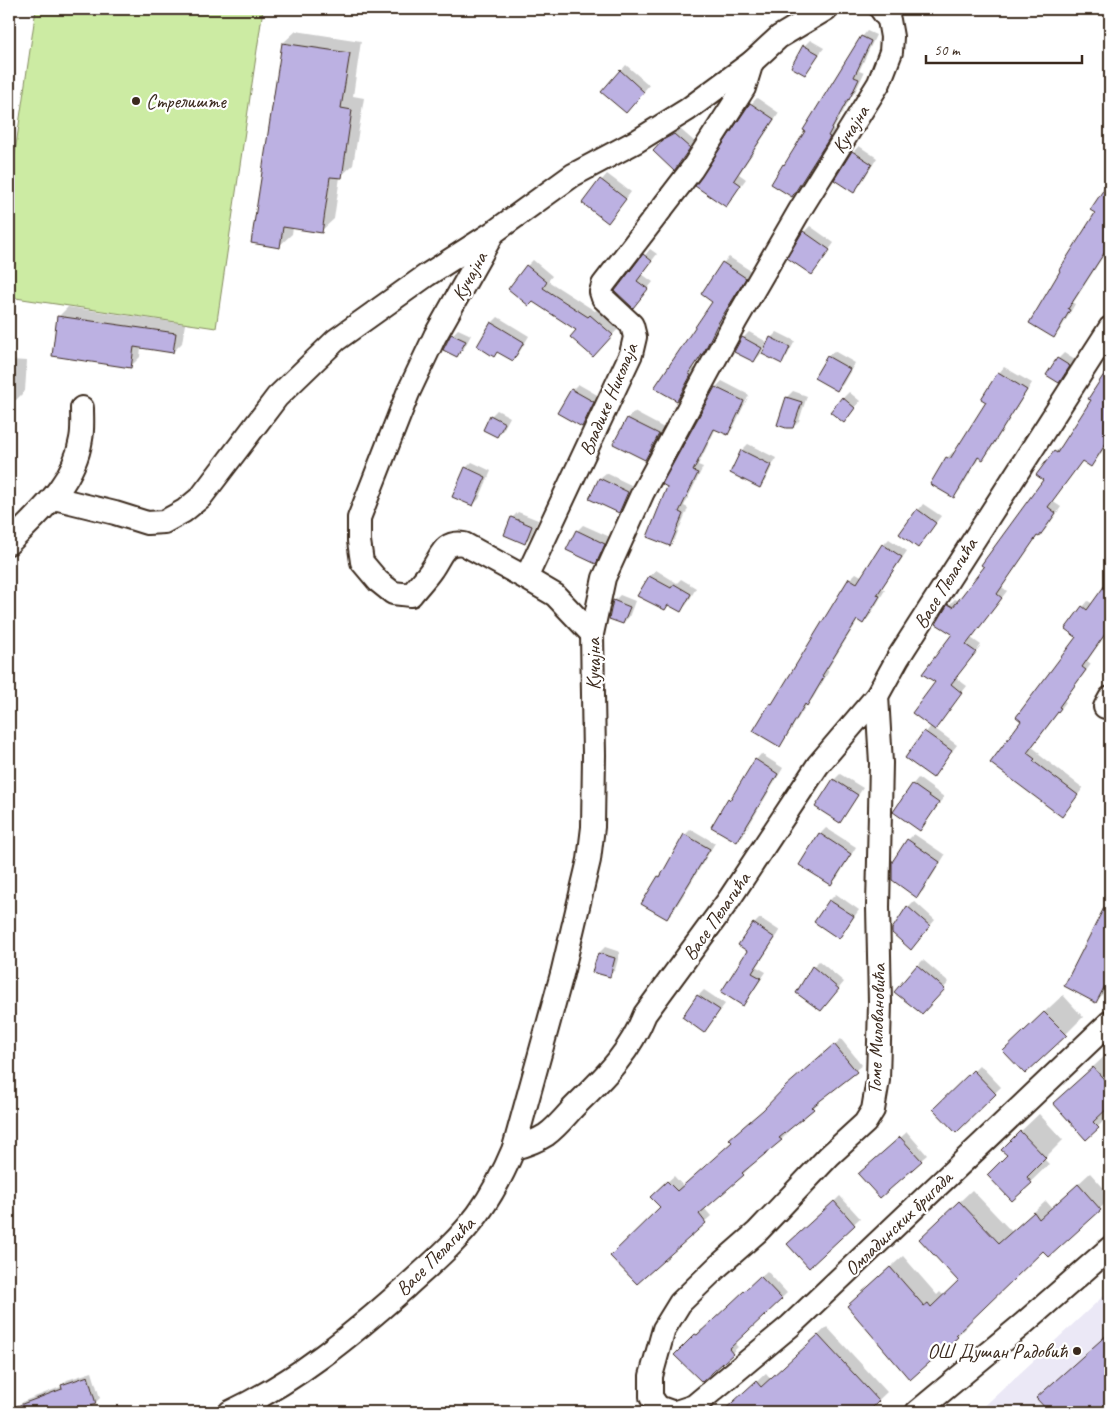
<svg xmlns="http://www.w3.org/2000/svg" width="1119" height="1421" font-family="Caveat,sans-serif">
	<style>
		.built { fill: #ebe8f6 }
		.green { fill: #cceba3; stroke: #848a60 }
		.shadow { fill: #0003 }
		.building { fill: #bcb1e2; stroke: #3b2a1e }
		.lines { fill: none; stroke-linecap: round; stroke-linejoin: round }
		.minor-casing { stroke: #3b2a1e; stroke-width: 26 }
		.minor { stroke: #fff; stroke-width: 22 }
		.poi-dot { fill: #3b2a1e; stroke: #fff; stroke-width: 2 }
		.labels { text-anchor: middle; stroke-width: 4.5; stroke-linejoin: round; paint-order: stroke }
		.poi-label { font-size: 20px; fill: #3b2a1e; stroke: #fff; text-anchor: start }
		.street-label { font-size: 20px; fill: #3b2a1e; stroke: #fff }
	</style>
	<rect width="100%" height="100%" fill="#fff"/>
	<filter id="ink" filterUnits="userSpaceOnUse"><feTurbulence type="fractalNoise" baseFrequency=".02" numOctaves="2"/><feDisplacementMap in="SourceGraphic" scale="10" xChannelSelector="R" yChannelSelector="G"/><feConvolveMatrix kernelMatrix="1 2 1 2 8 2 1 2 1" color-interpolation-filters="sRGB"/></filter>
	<g filter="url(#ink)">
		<polygon class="built" points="1110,1290 1110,1412 978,1412"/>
		<polygon class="green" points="36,9 263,9 216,328 9,297 9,193"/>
		<g class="shadow">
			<polygon points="296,31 361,41 353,96 364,98 353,165 340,177 334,219 321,231 293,227 292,234 279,246 283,43"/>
			<polygon points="867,31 876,35 859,71 864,73 855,92 851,97 833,130 835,131 798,190 792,196 784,165 789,160 862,37"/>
			<polygon points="810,40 824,48 804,74 804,46"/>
			<polygon points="626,65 649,85 632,106 621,71"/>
			<polygon points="757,98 779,113 739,174 746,179 726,206 751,104"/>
			<polygon points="680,129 695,142 674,169 664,141"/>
			<polygon points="859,146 877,158 860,185 854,191 853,152"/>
			<polygon points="607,174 631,192 613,216 583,203"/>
			<polygon points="1110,182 1110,248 1109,247 1073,303 1075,304 1060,330 1054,336 1096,213 1092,210"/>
			<polygon points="810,226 834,243 812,273 804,232"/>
			<polygon points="650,249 657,254 642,274 653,282 633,306 617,291"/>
			<polygon points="729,257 751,271 723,317 710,343 694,368 696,369 683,394 677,400 714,301 723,263"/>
			<polygon points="533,260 552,276 548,281 595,311 597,310 618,329 599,349 578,330 533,300 527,266"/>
			<polygon points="68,307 185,324 182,343 173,352 141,347 140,357 130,367 59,316"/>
			<polygon points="498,317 529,336 518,354 512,360 492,323"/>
			<polygon points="458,329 471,335 463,350 457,356 452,335"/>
			<polygon points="749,332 767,342 760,355 754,361 743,338"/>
			<polygon points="777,332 795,341 787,356 781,362 764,353 771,338"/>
			<polygon points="834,351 855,363 843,384 837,390 816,377 828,356"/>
			<polygon points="1064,353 1075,360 1059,381 1058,359"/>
			<polygon points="9,360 27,361 25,391 16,400 9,400"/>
			<polygon points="1004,367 1032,383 989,452 983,458 980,456 960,490 954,496 947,458 953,452 955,453 987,402 999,373"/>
			<polygon points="1110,369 1110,439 1097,459 1091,465 1083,460 1052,501 1061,507 1045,530 1038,535 1002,587 1007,591 971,638 981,645 956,678 967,686 934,728 957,745 933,776 907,757 931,726 937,681 954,634 937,623 949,605 955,599 959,601 985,567 1045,480 1055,452 1061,446 1062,447 1093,400"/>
			<polygon points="722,381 749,395 733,428 727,434 716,428 698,465 703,467 684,506 688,508 675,539 669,545 669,486 664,484 716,387"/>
			<polygon points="578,384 599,396 588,420 582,426 572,390"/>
			<polygon points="793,391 807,396 799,421 793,427 787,397"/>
			<polygon points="849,392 860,401 844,421 843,398"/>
			<polygon points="497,410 510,417 503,430 497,436 491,416"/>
			<polygon points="634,412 664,428 651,453 645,459 628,418"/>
			<polygon points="748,444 776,458 765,481 759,486 731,472 742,450"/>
			<polygon points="472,462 491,471 479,499 473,505 466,468"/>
			<polygon points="606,473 633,486 624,505 618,511 600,478"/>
			<polygon points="923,504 941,516 918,546 901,534"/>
			<polygon points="518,512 538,520 531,536 525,542 512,518"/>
			<polygon points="583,525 610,537 602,557 596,563 568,550 577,531"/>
			<polygon points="889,539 907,551 882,588 885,590 869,617 863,623 858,620 827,670 829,671 813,698 807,704 785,739 780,745 771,704 778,698 850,579 856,573 863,577 883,545"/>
			<polygon points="656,570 677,583 681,579 696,588 687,604 681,610 670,604 665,609 650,576"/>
			<polygon points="1110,580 1110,628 1087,661 1091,664 1064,701 1066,702 1032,747 1040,753 1038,754 1083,788 1067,810 991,762 1022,721 1078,637 1083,607 1088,601 1093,604"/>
			<polygon points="620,595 635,601 629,617 623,623 614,601"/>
			<polygon points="761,754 783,768 743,835 737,841 729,799 735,793 756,760"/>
			<polygon points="840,774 863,788 845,815 839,821 817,807 834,780"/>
			<polygon points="918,778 944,797 919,829 895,812 913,784"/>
			<polygon points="826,828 856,847 837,878 831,884 820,834"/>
			<polygon points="691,829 715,843 673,912 667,918 659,876 665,870 685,835"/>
			<polygon points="914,834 945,855 923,891 917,896 893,862 908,840"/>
			<polygon points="1110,889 1110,979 1102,995 1096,1001 1109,902 1105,900"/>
			<polygon points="836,894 859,910 844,931 838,937 816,922 830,900"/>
			<polygon points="914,901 935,920 911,948 908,907"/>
			<polygon points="760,918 780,931 757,967 766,972 748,999 742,1005 754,924"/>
			<polygon points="605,947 620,952 615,970 609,975 599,953"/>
			<polygon points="923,960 949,982 928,1007 917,966"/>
			<polygon points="819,961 844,982 821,1010 813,967"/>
			<polygon points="704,990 725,1004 704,1031 698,996"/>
			<polygon points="1063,995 1083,1017 1066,1034 1022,1033"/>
			<polygon points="841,1039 862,1065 817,1101 819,1103 813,1108 785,1132 787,1134 781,1140 748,1167 749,1168 743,1174 704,1208 711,1216 637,1282 661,1207 657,1191 674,1176 683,1186 734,1142 793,1082"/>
			<polygon points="1110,1051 1110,1115 1086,1138 1073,1086"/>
			<polygon points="980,1065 1001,1087 956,1131 935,1109"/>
			<polygon points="1039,1114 1063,1140 1044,1159 1049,1164 1012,1200 1008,1155 1020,1132"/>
			<polygon points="907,1132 927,1155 921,1160 866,1168"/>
			<polygon points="1090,1173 1110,1195 1110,1199 1049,1256 1043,1249 967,1322 969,1324 957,1336 860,1294 903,1256 937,1295 940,1292 944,1296 960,1281 933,1227 972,1190 1012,1232 1046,1201 1052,1208"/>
			<polygon points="840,1196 860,1218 809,1266 795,1239"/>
			<polygon points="767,1271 787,1293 734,1343 738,1347 702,1381 676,1355 702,1329 703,1330"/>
			<polygon points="827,1327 887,1392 866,1412 739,1412 732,1405 766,1373 771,1379"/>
			<polygon points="1110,1332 1110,1412 1038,1412 1045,1406 1049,1388"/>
			<polygon points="92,1372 100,1398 95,1403 70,1411 71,1412 21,1412 19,1406 24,1401 63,1386 62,1385 67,1380"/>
		</g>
		<g class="building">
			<polygon points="861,36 871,41 854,77 859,79 849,100 848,99 828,136 830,137 792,197 771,184 783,164 784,165 805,131 803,130"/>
			<polygon points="282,43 350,53 341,108 352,110 342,178 330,177 322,233 283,227 280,248 251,243"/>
			<polygon points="803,45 819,54 805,75 791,67"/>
			<polygon points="620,70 644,92 626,113 601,92"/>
			<polygon points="750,103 774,119 734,180 741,185 726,207 695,186"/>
			<polygon points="674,134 690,148 674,171 653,151 663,140"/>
			<polygon points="852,151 872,164 854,193 834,180"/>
			<polygon points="600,179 626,199 608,223 582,203"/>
			<polygon points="1110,180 1110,244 1068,309 1070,310 1054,338 1029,323 1060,271 1059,270 1095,213 1090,210"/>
			<polygon points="803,231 830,250 812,275 787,258"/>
			<polygon points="643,254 652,261 637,281 648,289 633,308 615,291"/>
			<polygon points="722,262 746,278 717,325 705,350 689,374 691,375 677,401 654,388 712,302 701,294"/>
			<polygon points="526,265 547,282 543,288 588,317 590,315 613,335 593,357 570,337 576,330 533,302 529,306 508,289"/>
			<polygon points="57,316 176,333 173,353 134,347 131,368 52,356"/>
			<polygon points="491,322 524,342 513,361 497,352 494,357 477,346"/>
			<polygon points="451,334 466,341 457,357 443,350"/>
			<polygon points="742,337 762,348 754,362 734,352"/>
			<polygon points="770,337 790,347 782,364 762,354"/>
			<polygon points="827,356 850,369 837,391 814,378"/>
			<polygon points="1057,358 1070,366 1059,383 1046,375"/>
			<polygon points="1110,365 1110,437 1091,467 1082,461 1048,507 1056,513 1039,537 1037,536 997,594 1002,598 966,645 976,652 951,684 962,693 935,730 912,713 935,682 922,674 952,634 936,624 948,604 953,607 984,567 981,565 1043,480 1036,475 1054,451 1057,453 1091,400 1088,399"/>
			<polygon points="998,372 1027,390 983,460 978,457 954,498 930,484 946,457 950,459 986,402 981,399"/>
			<polygon points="715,387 744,401 728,435 714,429 693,471 698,473 679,512 683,514 670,546 647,537 667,487 662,484"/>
			<polygon points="571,389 594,402 582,427 557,413"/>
			<polygon points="786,397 802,402 793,428 786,428 777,425"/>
			<polygon points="842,397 855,408 844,423 830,412"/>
			<polygon points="490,415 505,423 497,437 483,430"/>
			<polygon points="627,418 659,434 645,460 613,444"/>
			<polygon points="741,450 771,465 760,488 730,473"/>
			<polygon points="465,467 486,477 473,506 452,497"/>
			<polygon points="599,478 628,492 619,513 589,499"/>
			<polygon points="917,509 936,523 918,548 899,534"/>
			<polygon points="511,517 532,526 525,544 504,535"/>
			<polygon points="576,530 605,544 596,564 566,550"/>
			<polygon points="882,544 902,557 877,595 880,596 863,624 857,620 822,676 824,677 807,706 805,704 780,747 753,731 770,703 772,704 849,578 857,583"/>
			<polygon points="649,576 671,588 674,584 691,594 681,612 668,605 665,610 637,596"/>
			<polygon points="1110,578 1110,627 1082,667 1086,670 1059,707 1061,708 1027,753 1035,759 1033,761 1078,795 1062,817 990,763 1021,721 1016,717 1076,637 1065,629 1082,606 1087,610"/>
			<polygon points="613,600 630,607 623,624 609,619"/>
			<polygon points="924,731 952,751 933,778 905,758"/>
			<polygon points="755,759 778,774 737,842 711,827 728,798 730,800"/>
			<polygon points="833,779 858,795 840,823 815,807"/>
			<polygon points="912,784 939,803 920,831 893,812"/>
			<polygon points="819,833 851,854 831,885 799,865"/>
			<polygon points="684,834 710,849 667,919 641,904 658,876 660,877"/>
			<polygon points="907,839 940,862 917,898 892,880 892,862"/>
			<polygon points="1110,896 1110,976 1096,1003 1064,986"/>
			<polygon points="829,900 854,916 839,939 814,922"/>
			<polygon points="907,906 930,926 911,950 892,933 892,929"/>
			<polygon points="753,923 775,938 752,973 761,978 743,1006 721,992 747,951 738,945"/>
			<polygon points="598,953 615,958 610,977 592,972"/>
			<polygon points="917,965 945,989 922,1014 894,992"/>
			<polygon points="812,966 839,989 821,1011 796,993"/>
			<polygon points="697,995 720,1010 704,1033 682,1017"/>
			<polygon points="1044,1012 1067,1035 1025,1074 1003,1051"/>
			<polygon points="834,1044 857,1072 812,1107 814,1109 779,1138 782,1140 742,1173 744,1175 699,1214 706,1223 637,1284 610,1256 660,1207 650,1197 667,1181 677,1191 732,1142 729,1139 763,1110 785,1087"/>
			<polygon points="1093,1067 1110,1086 1110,1106 1093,1122 1099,1128 1086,1140 1053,1103"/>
			<polygon points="973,1070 996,1094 956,1133 933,1109"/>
			<polygon points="1020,1131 1046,1158 1027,1177 1032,1183 1012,1201 987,1175 1007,1155 1001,1150"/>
			<polygon points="900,1137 922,1161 880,1198 858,1174"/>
			<polygon points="1078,1184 1101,1210 1049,1257 1043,1251 956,1335 958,1337 910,1380 847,1306 890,1267 924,1306 928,1303 931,1307 958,1281 919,1239 959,1201 999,1243 1034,1212 1039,1219"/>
			<polygon points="834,1201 855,1225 809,1268 787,1244"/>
			<polygon points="760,1276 782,1299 729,1349 733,1354 702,1382 674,1355 695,1334 697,1335"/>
			<polygon points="1110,1332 1110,1412 1049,1412 1036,1398"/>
			<polygon points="818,1335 879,1401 868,1412 722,1412 756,1381 761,1387"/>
			<polygon points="88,1376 96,1404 70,1412 9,1412 9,1409 62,1389 61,1385"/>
		</g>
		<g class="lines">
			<g class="minor-casing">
				<g id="minor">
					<path d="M492 235 435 336 408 393 359 518V541L362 562 378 581 393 593 411 595C418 586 426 578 432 569 442 555 443 541 464 544L526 578"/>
					<polyline points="54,498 115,513 147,523 164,522 184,511 201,497 277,397 336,340 427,275 494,232 573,175 637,141 687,110 752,62 779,37 826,9"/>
					<path d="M9 543C39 513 74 484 81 439 83 429 82 418 82 408"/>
					<polyline points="592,634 555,595 526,578 631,354 635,337 632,325 603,298 601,292 603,285 692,169 744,88 752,62"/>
					<polyline points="1105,707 1110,698"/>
					<polyline points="514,1148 562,974 589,860 593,827 594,755 592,634 604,578 643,492 735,322 800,210 879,83 891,52 892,37 889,20 881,9"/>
					<path d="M230 1412C295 1382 352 1335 406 1287 431 1264 457 1242 478 1214 494 1192 504 1172 514 1148 526 1145 535 1142 546 1135 556 1128 565 1117 573 1108 604 1077 628 1056 645 1014L728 901 818 765 877 696 898 658 1110 328"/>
					<polyline points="672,1412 658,1407 651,1397 651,1376 664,1329 680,1303 717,1267 757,1232 829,1156 865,1123 873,1110 878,1080 880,1003 878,907 881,763 877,696"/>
					<polyline points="676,1412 694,1406 790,1326 1110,1022"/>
					<polyline points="917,1412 1023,1324 1110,1248"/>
				</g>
			</g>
			<use href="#minor" class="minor"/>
		</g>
	</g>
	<g class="poi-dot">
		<circle cx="136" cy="101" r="5"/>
		<circle cx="1077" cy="1351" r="5"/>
	</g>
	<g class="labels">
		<g class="poi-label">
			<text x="146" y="108">Стрелиште</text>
			<text x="1067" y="1358" text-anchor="end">ОШ Душан Радовић</text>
		</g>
		<g class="street-label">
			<text transform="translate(850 129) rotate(-58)" y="7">Кучајна</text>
			<text transform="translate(469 276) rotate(-61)" y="7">Кучајна</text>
			<text transform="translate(608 399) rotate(-67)" y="7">Владике Николаја</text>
			<text transform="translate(945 583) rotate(-58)" y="7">Васе Пелагића</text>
			<text transform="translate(593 664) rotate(-90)" y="7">Кучајна</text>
			<text transform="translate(716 916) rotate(-55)" y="7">Васе Пелагића</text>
			<text transform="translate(876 1029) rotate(-88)" y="7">Томе Миловановића</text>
			<text transform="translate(898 1223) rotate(-44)" y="7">Омладинских бригада</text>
			<text transform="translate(435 1256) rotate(-45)" y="7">Васе Пелагића</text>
		</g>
	</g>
	<rect width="1119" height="1421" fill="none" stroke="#fff" stroke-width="30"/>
	<rect x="15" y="15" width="1089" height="1391" fill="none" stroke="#3b2a1e" stroke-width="2" filter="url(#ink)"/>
	<path d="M926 55v8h156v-8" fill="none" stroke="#3b2a1e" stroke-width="2.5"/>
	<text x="934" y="55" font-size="15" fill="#3b2a1e" stroke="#ffffff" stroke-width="4" paint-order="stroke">50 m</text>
</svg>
